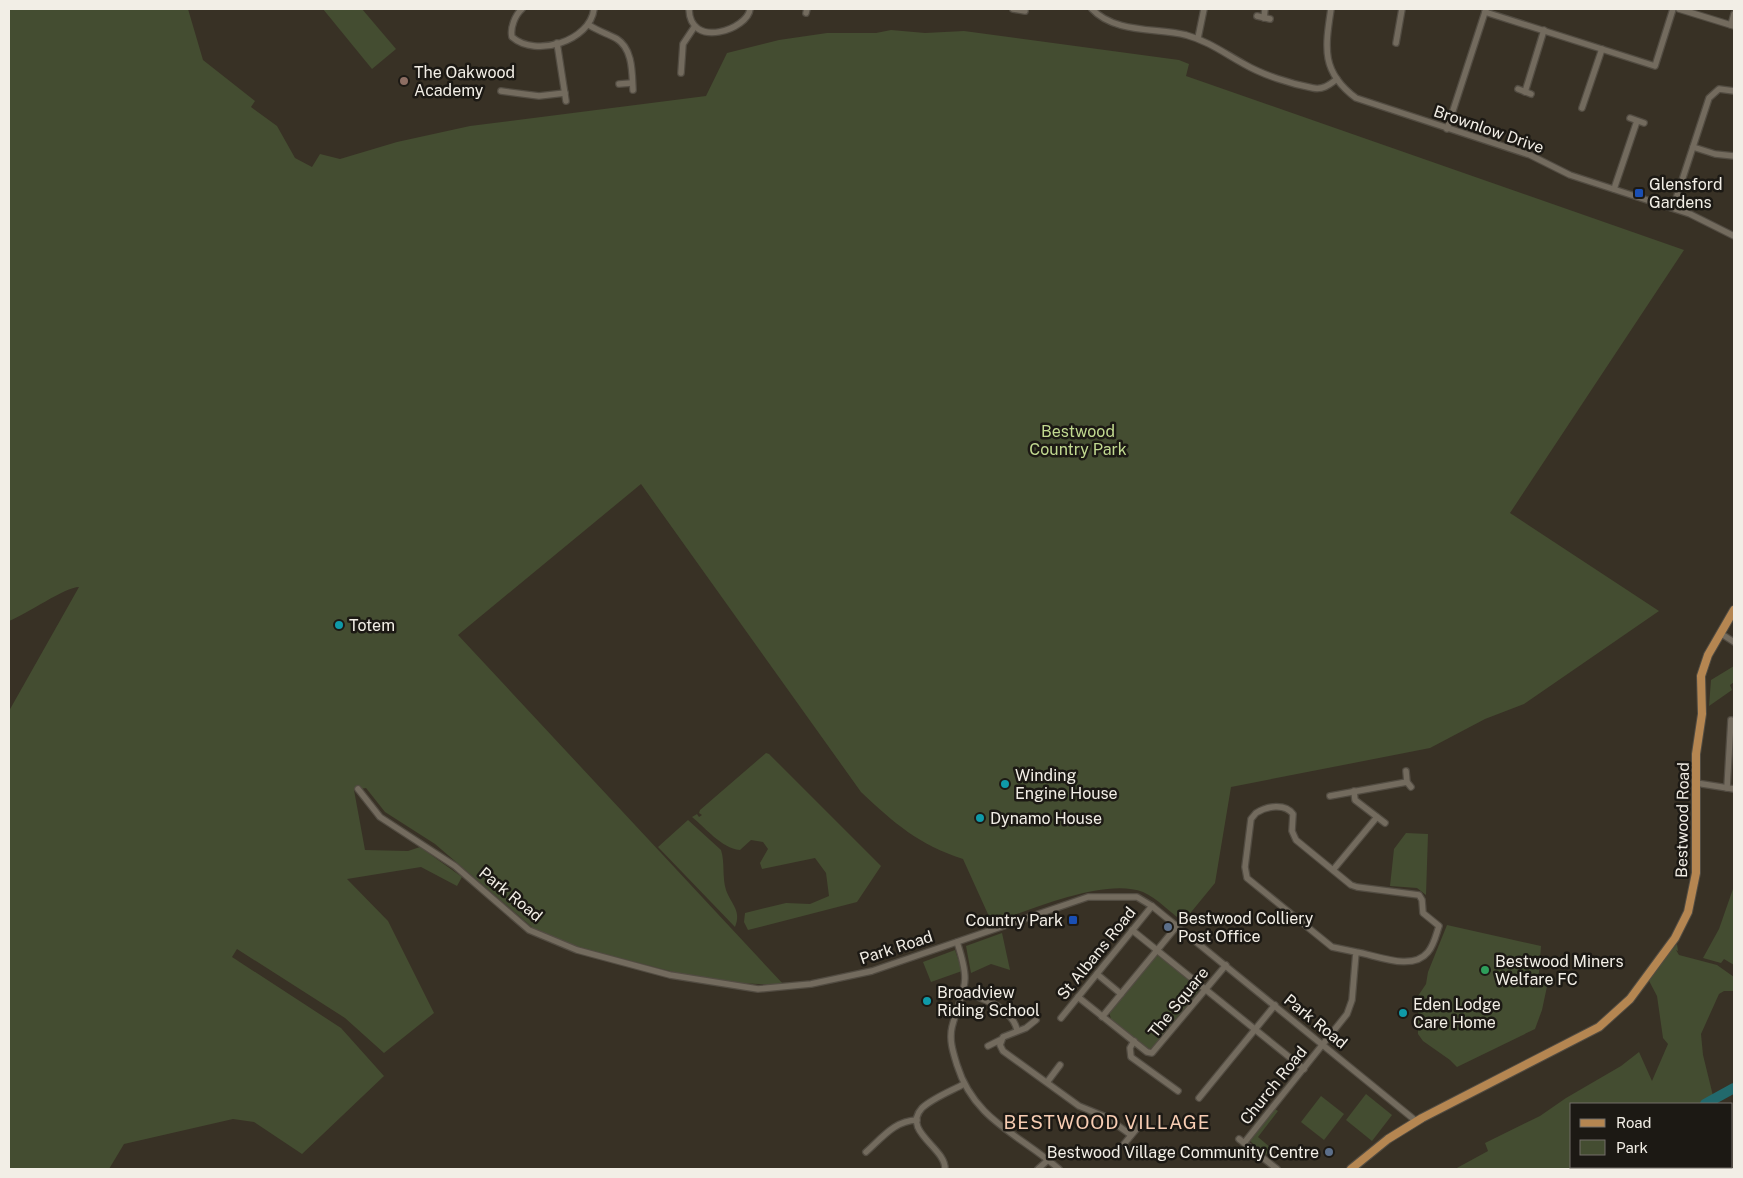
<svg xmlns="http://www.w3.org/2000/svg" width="1743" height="1178" font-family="'Public Sans',sans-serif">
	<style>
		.green { fill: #444d31 }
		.water { fill: #22696c }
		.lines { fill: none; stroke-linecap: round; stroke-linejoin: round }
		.river { stroke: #22696c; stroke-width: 10 }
		.minor-casing { stroke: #524c42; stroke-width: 8 }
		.major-casing { stroke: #524c42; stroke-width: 10 }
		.minor { stroke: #736b5e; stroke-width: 5.5 }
		.major { stroke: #b58651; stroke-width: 8 }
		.education-dot { fill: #8d6e63; stroke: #1c1914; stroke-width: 2 }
		.transit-dot { fill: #1a4fb4; stroke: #1c1914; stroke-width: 2 }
		.culture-dot { fill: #0f9aa8; stroke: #1c1914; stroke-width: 2 }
		.service-dot { fill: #5c6f8a; stroke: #1c1914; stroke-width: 2 }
		.leisure-dot { fill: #2e9e5b; stroke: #1c1914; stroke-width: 2 }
		.labels { text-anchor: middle; stroke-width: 5; stroke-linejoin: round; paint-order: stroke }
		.poi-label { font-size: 16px; fill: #f2eee6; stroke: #1c1914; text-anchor: start }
		.street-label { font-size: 16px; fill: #f2eee6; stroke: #1c1914 }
		.park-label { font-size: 16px; fill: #c1d990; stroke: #1c1914 }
		.quarter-label { font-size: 19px; letter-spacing: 1px; fill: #f8cdb3; stroke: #1c1914 }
	</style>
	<rect width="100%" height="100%" fill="#383125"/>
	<g class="green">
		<path d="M9 9H188L203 60 255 101 251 107 277 126 295 158 312 167 320 154 340 159 397 142 470 126 706 96 727 53 779 40 827 33H876L891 30 925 33 964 31 1179 60 1189 64 1186 76 1684 250 1510 513 1659 611 1524 704 1485 719 1430 748 1231 787 1215 883 1183 922C1171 913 1157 898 1143 892 1105 877 1030 910 992 923L963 859C919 845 894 823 861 792L641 484 458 635 784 985 737 983 689 976 577 947 533 928 435 844 385 812 366 788 354 790 365 850 408 851 420 847 462 877 457 886 421 867 347 879 388 921 434 1013 384 1053 345 1018 237 949 232 957 341 1028 384 1076 302 1154 254 1122 233 1119 124 1144 109 1169H9V711L79 587C65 587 27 614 9 621Z"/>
		<polygon points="323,9 362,9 396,49 372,69"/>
		<polygon points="1734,666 1734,682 1730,685 1732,690 1709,706 1711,680"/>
		<path d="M766 753 769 754 881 866 857 902 748 930 744 922 745 913 786 903 810 904 829 896 826 873 815 858 762 869 760 863 768 849 763 842 751 840 740 850C721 848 706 828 692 817L697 814 699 817 702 815 699 813 700 810Z"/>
		<path d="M688 820 721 850C725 862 722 877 726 890 731 904 742 911 735 927L658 847Z"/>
		<polygon points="1406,833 1428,834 1426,895 1417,888 1390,886 1394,849"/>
		<polygon points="1734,886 1734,965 1724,959 1721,963 1703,958 1719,929"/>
		<polygon points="1447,925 1541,946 1539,973 1549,977 1542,1010 1535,1029 1457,1067 1450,1060 1423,1041 1418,1034 1418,996 1426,984 1428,972"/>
		<polygon points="1002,933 1010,970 991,964 971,973 966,946"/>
		<polygon points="1677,944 1678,951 1676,950 1679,955 1717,965 1734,977 1734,991 1724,991 1719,994 1701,1034 1703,1055 1715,1104 1572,1104 1572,1167 1730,1167 1730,1169 1455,1169 1488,1151 1485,1143 1540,1116 1566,1098 1621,1066 1639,1052 1652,1081 1668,1044 1663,1038 1657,996 1647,977"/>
		<polygon points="955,950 962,971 931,982 923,962"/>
		<polygon points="1156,954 1159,954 1201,988 1153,1048 1149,1049 1111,1019 1109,1012"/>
		<polygon points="1366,1094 1392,1115 1372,1141 1346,1120"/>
		<polygon points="1321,1096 1344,1114 1324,1140 1301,1122"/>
		<polygon points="1275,1109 1278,1111 1258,1137 1271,1148 1266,1155 1250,1141"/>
	</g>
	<polygon class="water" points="1627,1167 1679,1167 1681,1169 1626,1169"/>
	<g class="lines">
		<polyline class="river" points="1705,1104 1734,1088"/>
		<g class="minor-casing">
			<g id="minor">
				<path d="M522 9C515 15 510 28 512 37 536 58 590 41 594 9"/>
				<path d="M689 9C690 50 748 29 750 9"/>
				<polyline points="1013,9 1025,11"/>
				<path d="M1092 9C1114 33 1156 28 1186 35 1208 41 1224 53 1244 64 1263 75 1291 84 1313 88 1323 90 1329 85 1337 79"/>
				<path d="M1331 9C1325 48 1321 72 1356 98L1530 155 1570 175 1690 214 1734 236"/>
				<polyline points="1679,9 1734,26"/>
				<polyline points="1485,12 1655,66 1673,9"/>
				<polyline points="806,13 807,9"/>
				<polyline points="1257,16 1270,19"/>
				<polyline points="1264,18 1265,9"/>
				<path d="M589 25C598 31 608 34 617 39 633 49 632 73 633 90"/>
				<polyline points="1731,25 1734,14"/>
				<polyline points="1198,38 1204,9"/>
				<polyline points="557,43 566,101"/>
				<polyline points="1396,43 1402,9"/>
				<polyline points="681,73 683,44 695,26"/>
				<polyline points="619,84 632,83"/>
				<polyline points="1518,89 1531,94"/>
				<polyline points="501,91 539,96 565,93"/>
				<polyline points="1525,92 1544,30"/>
				<polyline points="1582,108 1602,49"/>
				<polyline points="1630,118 1644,123"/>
				<polyline points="1447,129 1486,9"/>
				<polyline points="1693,147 1715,154 1734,156"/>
				<polyline points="1614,189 1637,121"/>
				<polyline points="1673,208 1709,98 1719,89 1734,91"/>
				<polyline points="1720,633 1734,642"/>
				<polyline points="1406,771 1407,782 1411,787"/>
				<polyline points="1696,783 1734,789"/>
				<polyline points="1727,788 1731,720"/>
				<polyline points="358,789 380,817 455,866 529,930 577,950 670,975 758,989 811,984 872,971 1088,897 1137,897 1152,906 1416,1121"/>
				<polyline points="1354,791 1355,800 1385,823"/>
				<polyline points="1330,796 1407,782"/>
				<polyline points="1333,870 1377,817"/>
				<polyline points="1132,930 1304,1069"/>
				<path d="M957 942C972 988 963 985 952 1027 949 1040 953 1052 957 1065 974 1120 1019 1134 1059 1169"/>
				<polyline points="1097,974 1121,994"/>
				<path d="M965 992C985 1000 1012 1008 1017 1030"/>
				<polyline points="1078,997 1147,1052 1152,1053 1226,965"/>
				<polyline points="1102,1017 1177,926"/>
				<polyline points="1061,1018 1152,906"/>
				<polyline points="1036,1020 1026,1028 1003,1037 1000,1045 1003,1051 1079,1106 1106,1117 1131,1135"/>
				<polyline points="1134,1041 1130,1048 1131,1057 1178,1091"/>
				<polyline points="988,1046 1000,1040"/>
				<polyline points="1048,1081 1060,1065"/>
				<polyline points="1199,1098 1275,1005"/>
				<polyline points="1239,1139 1277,1169"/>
				<path d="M1244 1143 1347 1014 1352 1000 1356 952C1376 955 1412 972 1428 952 1434 945 1436 935 1439 926L1423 913 1422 900 1419 895 1357 887 1351 885 1296 840 1292 831 1293 814C1285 803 1267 806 1256 813L1251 819 1245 867 1247 878 1332 947 1356 952"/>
				<polyline points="1124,1144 1139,1126"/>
				<path d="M866 1152C883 1137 894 1121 917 1120"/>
				<path d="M945 1169C946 1148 901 1131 922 1108 933 1098 951 1091 964 1084"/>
				<polyline points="1038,1169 1048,1160"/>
			</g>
		</g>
		<g class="major-casing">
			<polyline id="major" points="1351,1169 1388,1139 1422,1118 1599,1027 1630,999 1675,938 1688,912 1696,873 1696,754 1702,714 1701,676 1708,655 1734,610"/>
		</g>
		<use href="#minor" class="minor"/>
		<use href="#major" class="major"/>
	</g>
	<circle class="education-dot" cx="404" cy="81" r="5"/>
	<g class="transit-dot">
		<rect x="1634" y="188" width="10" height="10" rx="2.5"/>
		<rect x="1068" y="915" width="10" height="10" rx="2.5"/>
	</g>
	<g class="culture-dot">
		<circle cx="339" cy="625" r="5"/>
		<circle cx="1005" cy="784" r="5"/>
		<circle cx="980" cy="818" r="5"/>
		<circle cx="927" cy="1001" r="5"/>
		<circle cx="1403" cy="1013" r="5"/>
	</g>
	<g class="service-dot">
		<circle cx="1168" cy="927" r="5"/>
		<circle cx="1329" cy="1152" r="5"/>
	</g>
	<circle class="leisure-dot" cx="1485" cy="970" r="5"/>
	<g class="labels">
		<g class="poi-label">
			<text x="414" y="78">The Oakwood<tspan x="414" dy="18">Academy</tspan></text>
			<text x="1649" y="190">Glensford<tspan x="1649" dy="18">Gardens</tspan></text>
			<text x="349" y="631">Totem</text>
			<text x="1015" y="781">Winding<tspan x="1015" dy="18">Engine House</tspan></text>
			<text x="990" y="824">Dynamo House</text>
			<text x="1178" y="924">Bestwood Colliery<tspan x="1178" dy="18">Post Office</tspan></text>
			<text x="1063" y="926" text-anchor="end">Country Park</text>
			<text x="1495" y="967">Bestwood Miners<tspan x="1495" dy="18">Welfare FC</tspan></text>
			<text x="937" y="998">Broadview<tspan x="937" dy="18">Riding School</tspan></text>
			<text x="1413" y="1010">Eden Lodge<tspan x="1413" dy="18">Care Home</tspan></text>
			<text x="1319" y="1158" text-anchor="end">Bestwood Village Community Centre</text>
		</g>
		<g class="street-label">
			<text transform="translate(1489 129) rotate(19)" y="6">Brownlow Drive</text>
			<text transform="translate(1682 820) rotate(-89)" y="6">Bestwood Road</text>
			<text transform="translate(511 894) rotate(39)" y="6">Park Road</text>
			<text transform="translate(896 947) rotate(-18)" y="6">Park Road</text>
			<text transform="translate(1096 953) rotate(-51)" y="6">St Albans Road</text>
			<text transform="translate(1178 1002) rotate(-51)" y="6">The Square</text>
			<text transform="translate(1316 1021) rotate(39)" y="6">Park Road</text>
			<text transform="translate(1273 1085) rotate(-51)" y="6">Church Road</text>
		</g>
		<g class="park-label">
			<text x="1078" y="437">Bestwood<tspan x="1078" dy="18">Country Park</tspan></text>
		</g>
		<g class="quarter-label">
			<text x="1107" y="1129">BESTWOOD VILLAGE</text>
		</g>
	</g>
	<rect width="1743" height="1178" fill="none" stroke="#f2eee6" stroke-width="20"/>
	<rect x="1570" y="1103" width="162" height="65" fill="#1c1914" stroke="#726e68"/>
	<rect x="1580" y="1119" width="25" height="8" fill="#b58651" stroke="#726e68"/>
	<text x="1616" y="1128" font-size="15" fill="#f2eee6">Road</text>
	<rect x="1580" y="1140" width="25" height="15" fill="#444d31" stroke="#726e68"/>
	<text x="1616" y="1153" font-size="15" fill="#f2eee6">Park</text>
</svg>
